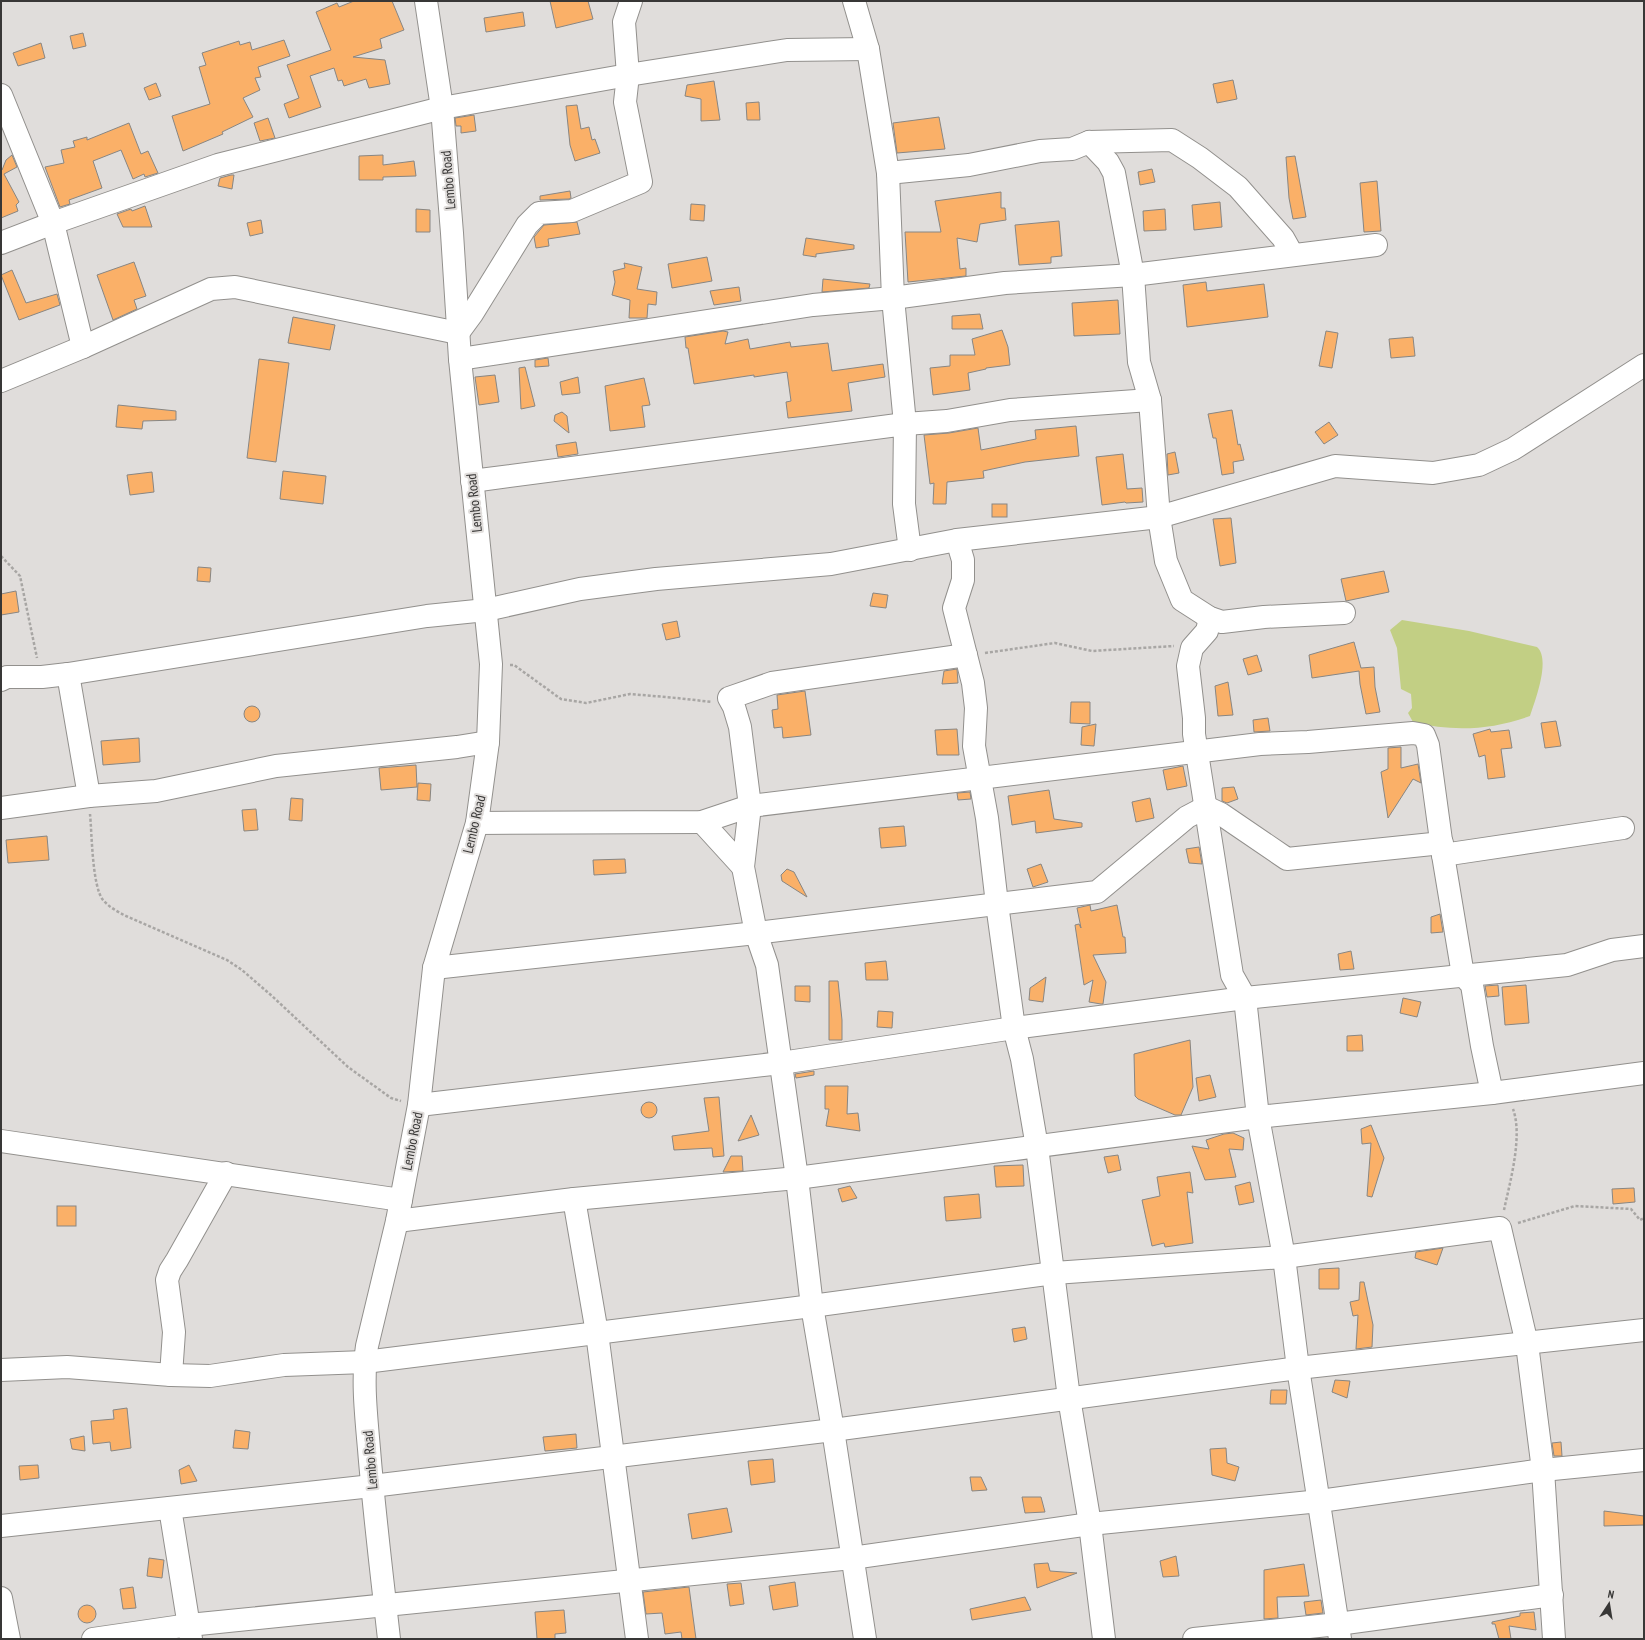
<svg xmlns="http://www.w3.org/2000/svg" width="1645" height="1640" font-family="'PT Sans Narrow',sans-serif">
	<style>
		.green { fill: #c2cf84 }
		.building { fill: #fab068; stroke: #888683 }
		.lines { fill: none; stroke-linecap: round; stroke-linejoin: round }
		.minor-casing { stroke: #92908d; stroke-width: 24 }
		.path { stroke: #a8a6a4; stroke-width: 2.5; stroke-dasharray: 3 2; stroke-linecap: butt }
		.minor { stroke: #fff; stroke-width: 22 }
		.labels { text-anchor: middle; stroke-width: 4; stroke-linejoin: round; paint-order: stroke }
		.street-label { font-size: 14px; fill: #383736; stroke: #e0dddb }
	</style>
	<rect width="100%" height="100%" fill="#e0dddb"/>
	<path class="green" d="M1402 620 1469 631 1537 647C1551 659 1535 701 1530 716 1491 730 1453 732 1413 722L1408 713 1412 708 1411 694 1401 689 1397 648 1390 630Z"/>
	<g class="building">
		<polygon points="354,1 392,1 404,30 380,39 382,48 353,57 385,60 390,84 369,88 366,79 344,86 342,80 338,81 334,68 310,76 321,107 289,118 284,104 299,98 287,65 331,50 316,12 337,3 339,7"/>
		<polygon points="550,1 588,1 593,19 556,28"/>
		<polygon points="523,12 525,26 486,32 484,18"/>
		<polygon points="83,33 86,46 73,49 70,36"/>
		<polygon points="284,40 290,56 258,67 261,77 255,78 260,90 243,98 253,117 222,132 223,134 183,151 172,116 210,104 199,67 206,65 202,53 239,41 240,45 250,42 252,50"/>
		<polygon points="41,43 45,58 18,66 13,53"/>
		<polygon points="1233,80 1237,99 1217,103 1213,84"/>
		<polygon points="714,81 720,120 701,121 701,99 685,96 687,85"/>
		<polygon points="156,83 161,96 149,100 144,88"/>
		<polygon points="759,102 760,120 747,120 746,103"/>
		<polygon points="577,105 581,129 589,127 592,140 595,139 600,153 575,161 570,145 566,106"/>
		<polygon points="474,115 476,131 461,133 461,126 456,126 455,118"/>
		<polygon points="939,117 945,149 897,153 893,123"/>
		<polygon points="268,118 275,138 260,141 254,123"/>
		<polygon points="129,123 141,154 148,151 158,173 145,177 144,174 133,179 121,150 93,161 102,188 69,200 70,204 60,207 45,167 64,163 61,150 75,147 73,141 87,137 87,140"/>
		<polygon points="12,155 17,167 4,174 19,202 16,205 18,211 1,218 1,168 2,170 6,160"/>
		<polygon points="383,155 383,165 414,161 416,176 383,177 383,180 359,180 359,156"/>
		<polygon points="1295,156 1306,217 1293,219 1289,198 1286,157"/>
		<polygon points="1152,169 1155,182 1140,185 1138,172"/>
		<polygon points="231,175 234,175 232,189 218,186 220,178"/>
		<polygon points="1377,181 1381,231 1364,232 1360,183"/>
		<polygon points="570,191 571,198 569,199 540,200 540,196"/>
		<polygon points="1001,192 1001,208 1005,208 1006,220 980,224 977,242 957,238 960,269 966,268 966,276 908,282 905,232 941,232 935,201"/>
		<polygon points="1220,202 1222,227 1194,230 1192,205"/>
		<polygon points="691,204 705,205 704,221 690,220"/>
		<polygon points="145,206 152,227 123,227 117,214 131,209 132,211"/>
		<polygon points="416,209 430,210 430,232 416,232"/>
		<polygon points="1165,209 1166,230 1144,231 1143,211"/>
		<polygon points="261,220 263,233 250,236 247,223"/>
		<polygon points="1059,221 1062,256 1051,257 1051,263 1019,265 1015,225"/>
		<polygon points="577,222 580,234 548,239 549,246 536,248 534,237 544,225"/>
		<polygon points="806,238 854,245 854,249 816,254 816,257 803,255"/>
		<polygon points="707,257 712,281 672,288 668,264"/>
		<polygon points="134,262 146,296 134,300 137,309 113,320 97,275"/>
		<polygon points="624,263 642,267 637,289 657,292 656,305 648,304 647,318 629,318 630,300 612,295 615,282 613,271 625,268"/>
		<polygon points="12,270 26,303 57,294 60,305 19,320 1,275"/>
		<polygon points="823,279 870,284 869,288 822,292"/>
		<polygon points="1206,282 1207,291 1264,284 1268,317 1187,327 1183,285"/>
		<polygon points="739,287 741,301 714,305 710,291"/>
		<polygon points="1118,300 1120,334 1074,336 1072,303"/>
		<polygon points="980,314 983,329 952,329 952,316"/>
		<polygon points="293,317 335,325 330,350 288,343"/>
		<polygon points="1002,330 1008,347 1010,365 986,368 986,369 968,373 970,390 933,395 930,368 950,366 950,355 975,355 972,339"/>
		<polygon points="723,331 728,332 725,344 748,339 750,349 790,342 791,347 828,343 832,371 883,364 885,377 848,383 852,411 788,418 786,402 791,401 787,372 754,377 754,375 694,384 688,348 686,348 685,337"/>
		<polygon points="1326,331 1338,333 1332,368 1319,366"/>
		<polygon points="1413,337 1415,356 1391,358 1389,339"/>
		<polygon points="548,358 549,366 535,367 535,360"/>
		<polygon points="259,359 289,363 276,462 247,458"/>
		<polygon points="525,367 535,406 521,409 519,368"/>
		<polygon points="495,375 499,402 479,405 475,377"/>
		<polygon points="578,377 580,393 562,395 560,382"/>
		<polygon points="644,378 650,405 642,406 645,427 610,431 605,386"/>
		<polygon points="118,405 176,411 176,420 143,421 142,429 116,427"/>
		<polygon points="1232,410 1238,445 1240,444 1244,460 1233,462 1234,473 1222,475 1216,438 1213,438 1208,414"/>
		<polygon points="562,412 567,416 569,433 554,421 555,415"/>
		<polygon points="1329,422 1338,435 1324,444 1315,432"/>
		<polygon points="1076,426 1079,456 1025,462 983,471 984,478 947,482 946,504 933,504 934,483 930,484 924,435 949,433 978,428 981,450 1036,439 1035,430"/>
		<polygon points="576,442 578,454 558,457 556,445"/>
		<polygon points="1175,452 1179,473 1168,475 1167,454"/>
		<polygon points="1123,454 1127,489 1142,488 1143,502 1126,503 1125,502 1102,505 1096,457"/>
		<polygon points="283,471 326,476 323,504 280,499"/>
		<polygon points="152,472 154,492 130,495 127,475"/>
		<rect x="992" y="504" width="15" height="13"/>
		<polygon points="1231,518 1236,563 1220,566 1213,519"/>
		<polygon points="198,567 211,568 210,582 197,581"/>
		<polygon points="1384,571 1389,592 1346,601 1341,579"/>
		<polygon points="16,591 19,612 1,615 1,594"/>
		<polygon points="873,593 888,595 886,608 870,606"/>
		<polygon points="677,621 680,637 666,640 662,624"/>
		<polygon points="1354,642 1361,668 1374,667 1375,687 1380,712 1366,714 1360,684 1359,671 1312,678 1309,655"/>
		<polygon points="1257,655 1262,671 1248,675 1243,659"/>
		<polygon points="957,669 958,683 942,684 944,671"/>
		<polygon points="1228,682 1233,715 1218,716 1215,686"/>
		<polygon points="805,691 811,735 783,738 782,727 774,728 772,710 778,709 777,695"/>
		<polygon points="1071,702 1090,702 1090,724 1070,723"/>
		<circle cx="252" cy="714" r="8"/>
		<polygon points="1268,718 1270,731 1254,732 1253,720"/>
		<polygon points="1556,721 1561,746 1545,748 1541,723"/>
		<polygon points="1096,724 1094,746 1081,745 1082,727"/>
		<polygon points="957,729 959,755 937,755 935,730"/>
		<polygon points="1490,729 1491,732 1509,730 1512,748 1501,749 1505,777 1488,779 1485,755 1479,757 1473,734"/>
		<polygon points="139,738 140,762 103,765 101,741"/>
		<polygon points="1401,747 1401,768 1418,764 1421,783 1413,779 1388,818 1381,772 1388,769 1388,748"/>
		<polygon points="416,765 417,787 381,790 379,768"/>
		<polygon points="1183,766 1187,786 1167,790 1163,770"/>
		<polygon points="418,783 431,784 430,801 417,800"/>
		<polygon points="1234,787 1238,799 1227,803 1222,801 1222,788"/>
		<polygon points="1049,790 1054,819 1082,823 1082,827 1036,833 1035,821 1012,825 1008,796"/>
		<polygon points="970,792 971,799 958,800 957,793"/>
		<polygon points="291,798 303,799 302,821 289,820"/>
		<polygon points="1150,798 1154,818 1136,822 1132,802"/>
		<polygon points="256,809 258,830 244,831 242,810"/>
		<polygon points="904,826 906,846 881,848 879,828"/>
		<polygon points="47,836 49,860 8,863 6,840"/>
		<polygon points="1199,847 1202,864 1189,863 1186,849"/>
		<polygon points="625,859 626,873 594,875 593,860"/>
		<polygon points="1041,864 1048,882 1033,887 1027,869"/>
		<polygon points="787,869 794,872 807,897 782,881 781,875"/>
		<polygon points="1090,905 1091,911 1117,905 1123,937 1125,937 1126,953 1093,955 1106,982 1103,1004 1101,1004 1089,1002 1093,980 1084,985 1075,925 1079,924 1081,928 1077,908"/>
		<polygon points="1440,914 1443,932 1431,933 1431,917"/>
		<polygon points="1351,951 1354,969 1340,970 1338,954"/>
		<polygon points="886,961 888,980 866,980 865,963"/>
		<polygon points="1046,977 1043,1002 1029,1000 1030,988"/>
		<polygon points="829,981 838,981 842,1020 842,1040 829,1040"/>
		<polygon points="1498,985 1499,996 1487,997 1485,986"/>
		<polygon points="1526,985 1529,1023 1505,1025 1502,987"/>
		<polygon points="795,986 810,986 810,1002 795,1001"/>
		<polygon points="1403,998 1421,1002 1417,1017 1400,1013"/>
		<polygon points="878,1011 893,1012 892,1028 877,1027"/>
		<polygon points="1362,1035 1363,1051 1347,1051 1347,1036"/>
		<polygon points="1190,1040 1193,1087 1181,1115 1175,1115 1138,1099 1135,1096 1134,1054"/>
		<polygon points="814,1071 814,1075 796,1078 795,1074"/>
		<polygon points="1210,1075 1216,1097 1199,1101 1196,1078"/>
		<polygon points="825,1086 848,1086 847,1114 858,1113 860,1131 826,1126 829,1109 825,1109"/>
		<polygon points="719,1097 724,1156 713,1157 712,1148 674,1150 672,1136 709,1131 704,1098"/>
		<circle cx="649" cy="1110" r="8"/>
		<polygon points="751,1115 759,1135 738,1141"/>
		<polygon points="1371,1125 1384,1158 1372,1197 1367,1196 1371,1143 1362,1144 1361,1129"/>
		<polygon points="1233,1133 1244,1138 1243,1150 1229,1149 1236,1177 1205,1180 1192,1146 1209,1149 1206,1140 1224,1134"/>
		<polygon points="1118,1155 1121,1170 1108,1173 1104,1157"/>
		<polygon points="731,1156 742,1156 743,1171 723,1172"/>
		<polygon points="1023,1165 1024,1186 996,1187 994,1166"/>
		<polygon points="1190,1172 1193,1193 1187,1192 1193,1243 1165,1247 1164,1243 1152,1246 1142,1200 1160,1196 1157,1177"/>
		<polygon points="1250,1182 1254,1202 1239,1205 1235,1186"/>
		<polygon points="850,1186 857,1198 842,1202 838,1189"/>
		<polygon points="1634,1188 1635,1202 1613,1204 1612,1189"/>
		<polygon points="979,1194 981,1218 946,1221 944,1197"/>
		<rect x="57" y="1206" width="19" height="20"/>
		<polygon points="1443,1248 1437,1265 1415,1258 1416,1252"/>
		<polygon points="1339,1268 1339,1289 1319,1289 1319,1269"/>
		<polygon points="1360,1282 1364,1282 1373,1325 1372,1347 1356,1349 1358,1315 1353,1316 1350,1302 1359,1300"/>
		<polygon points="1025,1327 1027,1339 1014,1342 1012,1329"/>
		<polygon points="1335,1380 1350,1381 1347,1398 1332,1392"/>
		<polygon points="1271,1390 1287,1390 1286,1404 1270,1404"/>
		<polygon points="127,1408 131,1448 111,1451 110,1442 93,1444 91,1421 114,1419 113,1410"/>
		<polygon points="235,1430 250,1432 248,1449 233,1448"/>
		<polygon points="576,1434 577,1448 545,1451 543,1437"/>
		<polygon points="84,1436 85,1451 72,1449 70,1439"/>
		<polygon points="1561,1442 1562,1456 1554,1456 1552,1443"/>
		<polygon points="1226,1448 1227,1463 1239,1467 1235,1481 1212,1475 1210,1449"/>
		<polygon points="773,1459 775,1482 751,1485 748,1461"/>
		<polygon points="38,1465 39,1478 20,1480 19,1466"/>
		<polygon points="189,1465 197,1481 181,1484 179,1470"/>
		<polygon points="970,1477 981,1477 987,1490 972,1491"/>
		<polygon points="1022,1497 1041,1497 1045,1512 1025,1513"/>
		<polygon points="727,1508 732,1532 692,1539 688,1514"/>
		<polygon points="1604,1511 1644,1516 1644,1525 1604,1526"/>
		<polygon points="1176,1556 1179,1576 1163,1577 1160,1561"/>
		<polygon points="149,1558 164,1560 162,1578 147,1576"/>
		<polygon points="1048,1563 1050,1571 1077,1573 1037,1588 1034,1564"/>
		<polygon points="1304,1564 1309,1596 1277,1597 1278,1618 1264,1619 1264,1570"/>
		<polygon points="795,1582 798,1606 773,1610 769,1586"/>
		<polygon points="741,1583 744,1604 730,1606 727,1584"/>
		<polygon points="133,1587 136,1608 123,1609 120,1589"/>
		<polygon points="689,1587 696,1639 682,1639 681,1632 665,1634 662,1613 646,1614 643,1592"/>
		<polygon points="1025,1597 1031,1610 972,1620 970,1609"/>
		<polygon points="1321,1600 1323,1613 1306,1615 1304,1602"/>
		<circle cx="87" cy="1614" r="9"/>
		<polygon points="564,1610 566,1633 555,1634 555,1639 537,1639 535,1612"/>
		<polygon points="1534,1612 1536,1630 1509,1626 1511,1639 1499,1639 1495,1624 1492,1624 1492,1622 1520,1616 1520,1613"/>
	</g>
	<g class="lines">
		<g class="minor-casing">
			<g id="minor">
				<polyline points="854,1 868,49 888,173 893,298 905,424 947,421 1010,410 1150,400"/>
				<polyline points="1,95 53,223 83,347"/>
				<polyline points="1089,142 1172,140 1200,158 1238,187 1283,238 1292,254"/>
				<polyline points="888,173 969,165 1040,151 1072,149 1089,142 1108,162 1114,173 1133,275 1139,362 1150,400 1159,517 1166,561 1182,600 1210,618 1222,622 1264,617 1344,613"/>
				<polyline points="1,243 53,223 218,165 442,108 628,75 787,50 868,49"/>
				<polyline points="460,359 813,305 893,298 1005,283 1133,275 1376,245"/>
				<polyline points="1,381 83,347 211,289 235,287 458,333 472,314 527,225 539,213 572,211 641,182 625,102 628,75 624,22 631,1"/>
				<polyline points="472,481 905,424 904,504 910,550"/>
				<polyline points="957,540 963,560 963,580 954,608 973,683 976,708 974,746 987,818 997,904 1014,1028 1022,1059 1037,1147 1069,1398 1090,1524 1104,1639"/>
				<polyline points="1210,618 1207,631 1192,648 1188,666 1194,718 1194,734 1232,975 1245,998 1258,1117 1284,1257 1298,1368 1340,1639"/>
				<polyline points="68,674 89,796"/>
				<polyline points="1,680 7,677 42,677 68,674 427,616 486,610 580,589 656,579 831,564 957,540 1159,517 1335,466 1433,473 1479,465 1513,449 1644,365"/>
				<polyline points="1,808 89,796 156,791 276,766 457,747 488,742"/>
				<polyline points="702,822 743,867"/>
				<polyline points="477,823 702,822 750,806 1260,744 1308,742 1413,733 1424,735 1428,745 1443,855 1463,975 1472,985 1482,1046 1492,1093"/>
				<polyline points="1443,855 1623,828"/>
				<polyline points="434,968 756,933 1097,892 1187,817 1206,807 1221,814 1287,859 1442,843"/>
				<polyline points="419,1105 781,1063 1014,1028 1245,998 1567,965 1612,950 1644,946"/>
				<polyline points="1,1141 401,1200"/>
				<polyline points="574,1199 597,1333 637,1639"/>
				<polyline points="397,1221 574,1199 797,1178 1258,1117 1492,1093 1644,1073"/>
				<polyline points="1,1370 67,1367 171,1375 210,1376 284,1365 365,1362 812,1306 1054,1273 1284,1257 1500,1228 1527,1344 1543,1470 1554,1639"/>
				<polyline points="171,1375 174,1332 167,1280 170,1271 177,1260 226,1173"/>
				<polyline points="170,1508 191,1639"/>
				<polyline points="1,1526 372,1486 833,1430 1298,1368 1644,1330"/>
				<polyline points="1,1598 9,1639"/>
				<polyline points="93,1639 189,1625 852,1558 1090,1524 1320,1501 1543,1470 1644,1460"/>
				<path d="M389 1639C382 1576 374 1512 369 1449 366 1414 362 1380 367 1346L397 1221 419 1105 434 968 477 823 488 742 491 664 460 359 452 233 442 108 426 1"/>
				<polyline points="865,1639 833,1430 812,1306 797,1178 767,965 756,933 743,867 750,806 740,727 734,707 729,698 772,683 966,655"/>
				<polyline points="1194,1639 1338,1624 1552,1595"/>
			</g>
		</g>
		<g class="path">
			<polyline points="1,556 20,576 37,658"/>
			<polyline points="985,653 1055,643 1092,651 1174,646"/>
			<polyline points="510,665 514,665 561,699 586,703 630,694 677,698 712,702"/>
			<path d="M90 814C92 834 92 886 103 900 109 907 118 912 126 916L227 960 242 970 272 996 348 1067 391 1098 401 1101"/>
			<path d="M1504 1210C1510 1182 1523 1136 1513 1109"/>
			<polyline points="1518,1223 1575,1206 1631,1209 1640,1220 1644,1218"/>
		</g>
		<use href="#minor" class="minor"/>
	</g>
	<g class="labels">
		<g class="street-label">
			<text transform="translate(448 180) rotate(-95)" y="5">Lembo Road</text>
			<text transform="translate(474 503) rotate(-96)" y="5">Lembo Road</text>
			<text transform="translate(474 824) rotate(-77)" y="5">Lembo Road</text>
			<text transform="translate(412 1141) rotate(-79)" y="5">Lembo Road</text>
			<text transform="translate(370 1460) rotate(-95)" y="5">Lembo Road</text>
		</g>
	</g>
	<rect width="1645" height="1640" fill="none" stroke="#383736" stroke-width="4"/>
	<g transform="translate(1609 1604) rotate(12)" stroke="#e0dddb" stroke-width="3" paint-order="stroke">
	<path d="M0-3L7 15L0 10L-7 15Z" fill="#383736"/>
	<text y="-6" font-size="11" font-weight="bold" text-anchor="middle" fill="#383736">N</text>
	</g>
</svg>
